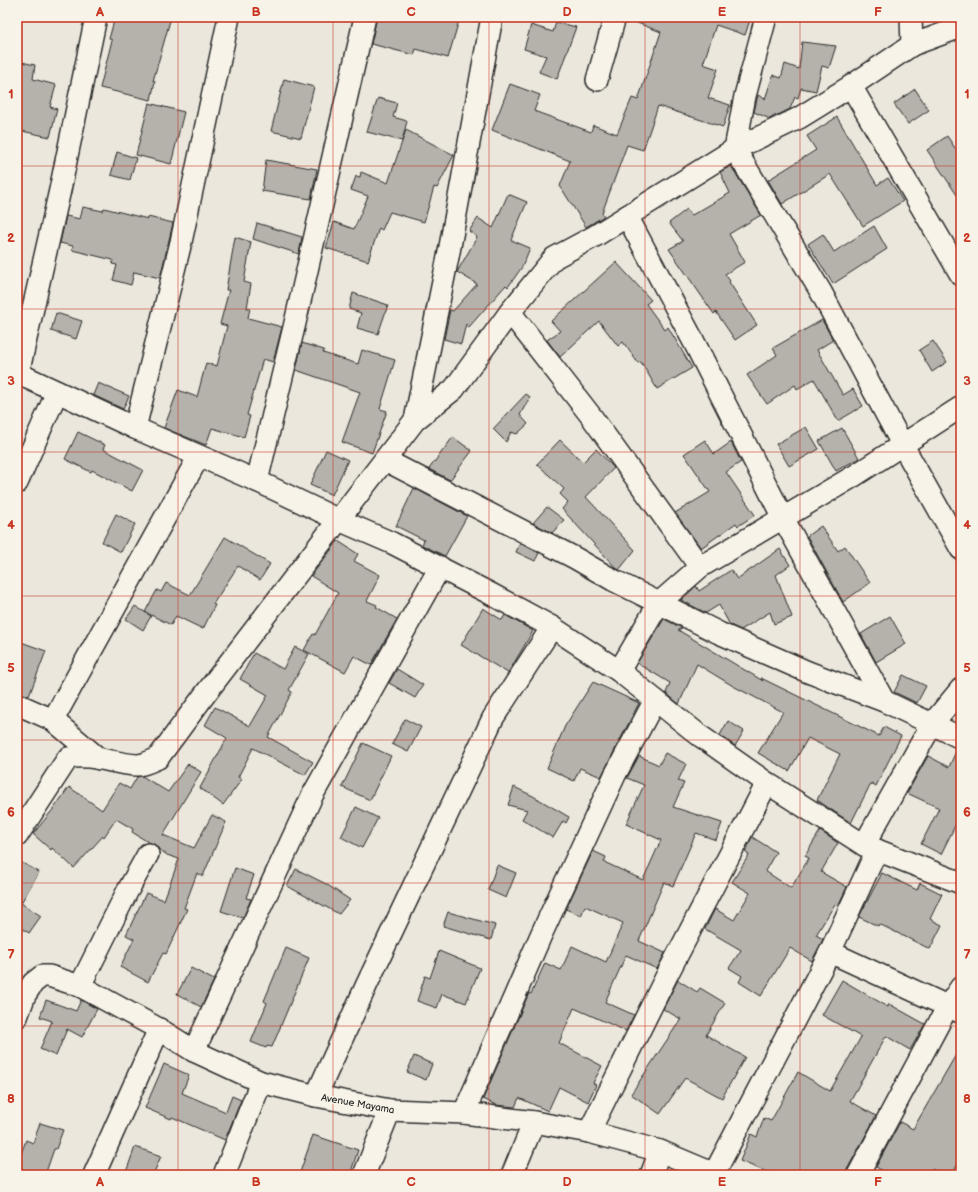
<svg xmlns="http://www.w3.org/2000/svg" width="978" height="1192" font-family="'Balsamiq Sans',sans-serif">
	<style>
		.building { fill: #b5b2ab; stroke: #2b2b2b }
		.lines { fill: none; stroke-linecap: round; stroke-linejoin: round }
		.street-casing { stroke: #2b2b2b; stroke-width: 24 }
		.street { stroke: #f7f3e8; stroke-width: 21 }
		.grid { fill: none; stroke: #c8321e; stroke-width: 1; stroke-opacity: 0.55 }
		.labels { text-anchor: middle; stroke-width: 3; stroke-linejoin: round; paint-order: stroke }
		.street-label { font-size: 10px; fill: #2b2b2b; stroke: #f7f3e8 }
		.neatline { fill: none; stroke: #c8321e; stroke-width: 1.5 }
		.grid-label { font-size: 13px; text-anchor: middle; font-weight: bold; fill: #c8321e }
	</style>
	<rect width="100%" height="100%" fill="#ebe7dd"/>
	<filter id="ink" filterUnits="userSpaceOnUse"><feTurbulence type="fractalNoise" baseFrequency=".025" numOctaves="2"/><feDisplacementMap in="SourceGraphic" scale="8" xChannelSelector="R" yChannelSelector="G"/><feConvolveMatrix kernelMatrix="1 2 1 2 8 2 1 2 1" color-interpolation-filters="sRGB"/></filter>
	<g filter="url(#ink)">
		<g class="building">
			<polygon points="115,17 171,17 153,81 155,81 151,100 100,88 112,40 109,39"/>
			<polygon points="377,17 460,17 448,58 416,49 414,55 371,44"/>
			<polygon points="627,17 751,17 745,35 716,25 703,64 718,69 708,98 730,105 723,127 658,106 643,150 627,145 602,213 604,216 586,227 560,186 570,161 492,130 510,84 540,95 534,111 591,132 593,125 617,134 632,98 638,100 661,32 627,19"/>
			<polygon points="556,22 576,27 557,79 539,72 546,56 524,49 531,25 553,32"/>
			<polygon points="802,42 836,46 829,68 822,66 816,91 801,88 798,98 795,97 790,109 776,116 774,115 773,117 770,119 754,112 758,95 765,99 773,75 781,78 785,64 799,69"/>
			<polygon points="17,61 35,65 33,79 56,85 50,107 57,109 50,137 17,130"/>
			<polygon points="284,79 314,87 301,138 271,131"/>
			<polygon points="915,89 929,110 908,124 894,104"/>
			<polygon points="378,98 397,103 393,117 407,121 402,141 367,132"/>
			<polygon points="149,103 184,112 171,164 136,155"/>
			<polygon points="837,117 877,185 888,178 903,201 863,226 830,174 782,204 768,180 816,150 807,136"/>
			<polygon points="406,130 454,155 437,188 434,187 424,222 390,212 382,230 379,228 368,261 326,248 334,222 354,229 368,196 351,190 356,176 360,177 361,172 388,183"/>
			<polygon points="947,136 961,157 961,201 927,150"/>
			<polygon points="117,152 136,158 130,180 111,175"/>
			<polygon points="266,160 317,169 311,199 262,191"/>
			<polygon points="731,166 761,215 729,234 745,262 725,274 730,281 729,282 757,325 735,340 716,312 714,314 669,249 683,241 669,223 687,209 692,215 730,193 720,172"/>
			<polygon points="508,194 527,202 511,240 530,248 522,267 508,287 506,285 469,327 466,324 461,344 444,339 450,310 453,311 477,284 457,272 477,237 469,231 478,218 493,228"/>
			<polygon points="83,207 103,211 104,208 148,219 148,217 173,223 160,278 134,272 131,285 113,280 117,265 112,264 113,260 72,250 73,246 60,243 66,216 80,219"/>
			<polygon points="257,223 302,237 299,254 253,239"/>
			<polygon points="874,226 887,249 833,284 808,244 823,234 834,252"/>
			<polygon points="235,237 251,242 244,282 251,284 247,308 250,308 248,318 282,327 273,362 263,359 247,415 250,416 244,437 212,428 206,445 164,428 178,390 197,397 206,363 217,366 227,326 220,324 229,290 226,290"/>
			<polygon points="616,262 651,300 646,304 665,330 668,327 692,368 657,389 641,362 638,363 623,342 618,346 599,321 560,357 547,340 560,331 551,321"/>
			<polygon points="353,293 388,305 378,334 357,328 361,313 349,309"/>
			<polygon points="56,313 82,321 76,339 51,331"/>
			<polygon points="822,320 833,340 817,350 843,395 853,389 863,406 838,421 814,379 797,389 795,385 767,404 747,375 777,355 773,348"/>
			<polygon points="933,341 947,362 932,372 919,350"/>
			<polygon points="302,343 324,350 323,353 358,364 362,350 395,360 380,409 387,411 372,453 342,442 360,392 296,370"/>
			<polygon points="98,383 129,396 123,409 93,395"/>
			<polygon points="526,394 530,397 520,415 528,424 517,434 511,432 506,442 493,429"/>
			<polygon points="806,427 819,449 789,466 776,444"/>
			<polygon points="842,428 859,458 836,471 819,441"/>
			<polygon points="78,432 105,445 103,449 143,470 132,491 92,470 91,472 65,459"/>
			<polygon points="453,437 472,451 450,480 429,469"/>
			<polygon points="560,440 583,462 596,449 614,468 586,497 635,550 619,570 615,567 562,509 568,502 560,494 564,489 537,464"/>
			<polygon points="705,440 714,454 731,442 741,462 726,472 755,515 738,526 736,523 701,548 675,513 710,492 684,454"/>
			<polygon points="326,450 348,460 332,495 310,485"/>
			<polygon points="414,488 467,516 445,556 422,545 424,540 396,526"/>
			<polygon points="547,507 564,520 552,533 533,523"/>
			<polygon points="116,514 135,524 121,552 102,542"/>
			<polygon points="821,526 838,551 845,546 870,583 843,602 807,536"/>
			<polygon points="225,537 270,564 260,580 238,566 213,604 215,605 203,629 176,616 171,625 145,612 157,590 161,592 166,583 190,595"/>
			<polygon points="338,541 358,554 354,561 380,575 367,601 377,605 376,607 397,619 371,665 354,656 345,672 304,650 313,634 315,635 338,593 311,576"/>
			<polygon points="520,543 539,553 535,561 516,552"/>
			<polygon points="780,549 790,565 776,575 792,617 774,624 770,612 741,630 730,625 719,605 706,613 681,600 696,586 699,591 731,570 737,579"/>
			<polygon points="135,606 151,616 143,630 126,619"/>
			<polygon points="483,608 502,620 505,615 533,631 508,673 461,645"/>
			<polygon points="890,616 906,644 876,662 861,634"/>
			<polygon points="664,619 682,628 678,630 763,681 761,678 879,736 884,727 901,736 876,786 871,783 851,823 817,800 840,754 808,738 789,771 758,753 783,712 733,686 697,664 679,704 666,693 670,683 637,663"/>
			<polygon points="21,642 46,651 29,696 17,692 17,651"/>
			<polygon points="295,647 309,654 289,690 292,692 268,737 313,762 305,775 253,748 238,777 242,779 223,805 200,788 227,738 205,725 215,707 250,726 268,695 240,679 254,653 283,669"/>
			<polygon points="397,669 423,685 415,698 389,683"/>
			<polygon points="903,675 926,686 917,703 894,692"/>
			<polygon points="593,682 639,703 601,777 580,768 574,781 547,768 565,726"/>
			<polygon points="405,719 421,727 408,752 392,744"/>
			<polygon points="728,721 744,731 735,746 720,735"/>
			<polygon points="363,743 391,756 370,800 342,787"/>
			<polygon points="957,749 961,750 961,814 941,854 921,844 939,808 907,793 928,756 949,767"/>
			<polygon points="665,753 686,764 678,781 684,783 673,807 722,823 716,840 696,833 673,886 664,882 639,941 665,953 657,969 626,955 605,1002 634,1015 626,1031 574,1008 559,1043 602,1066 593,1083 596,1085 588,1102 559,1087 548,1111 519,1098 515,1107 496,1105 483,1099 529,993 531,994 545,963 561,970 572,946 606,962 623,923 585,906 581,916 566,909 593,851 606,857 604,862 643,880 661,840 626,824 644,785 627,778 639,756 659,765"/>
			<polygon points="188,764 201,772 163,835 194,848 212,815 226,822 203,876 197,873 184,908 187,909 166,954 163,953 148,982 120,967 134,939 126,935 146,893 164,900 179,859 167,855 159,849 154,844 148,842 132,832 133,829 116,819 104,837 103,836 74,868 52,848 51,850 33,834 55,807 69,787 102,810 119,783 130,789 137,777 142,776 168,792"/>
			<polygon points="514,787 533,796 569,817 566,823 563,821 553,838 522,819 527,810 508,805"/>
			<polygon points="356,807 378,818 362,848 341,837"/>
			<polygon points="820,831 838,843 821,872 847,887 838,906 835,904 816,935 823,939 812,961 790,948 761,996 739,982 742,976 729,968 741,950 705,929 715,909 734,920 750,893 732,882 749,855 745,852 752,837 776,852 765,871 791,888 809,858 805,856"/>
			<polygon points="17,860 39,872 21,903 41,916 29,933 17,925"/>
			<polygon points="497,865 516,873 506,898 488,890"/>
			<polygon points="235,868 254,875 246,898 251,899 243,918 221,911"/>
			<polygon points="296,869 326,884 350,900 339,914 287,886"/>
			<polygon points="882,873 917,890 920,883 942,894 930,919 942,925 930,949 879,924 878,926 859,917"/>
			<polygon points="448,912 495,925 491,940 443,926"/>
			<polygon points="286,948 309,958 272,1047 267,1046 266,1048 251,1042 267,1003 264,1001"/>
			<polygon points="439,951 480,968 466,1003 442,994 437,1008 417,1001 425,976 430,978"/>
			<polygon points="191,968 214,980 201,1007 177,994"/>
			<polygon points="678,980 697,992 700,988 725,1003 706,1035 745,1057 722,1098 685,1078 660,1114 631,1094 681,1019 663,1009"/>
			<polygon points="842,980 888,1007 889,1004 925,1024 910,1050 886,1036 850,1101 876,1116 855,1155 844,1175 774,1175 740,1161 751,1134 757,1137 764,1118 771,1121 798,1072 830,1091 861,1037 822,1015"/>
			<polygon points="46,1000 76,1011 81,1000 97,1009 82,1037 67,1029 56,1056 40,1049 52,1021 40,1017"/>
			<polygon points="961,1046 961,1158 952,1175 942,1175 932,1169 928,1175 890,1175 876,1167 900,1122 913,1129"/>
			<polygon points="414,1056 432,1064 426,1080 407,1072"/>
			<polygon points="164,1064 189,1075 182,1093 226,1112 232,1096 241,1100 225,1140 172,1117 171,1119 145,1108"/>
			<polygon points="40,1123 63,1130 56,1149 54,1149 45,1175 17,1175 17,1165 26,1140 33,1143"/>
			<polygon points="313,1135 358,1150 350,1175 299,1175"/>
			<polygon points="135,1147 161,1156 153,1175 125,1175"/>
		</g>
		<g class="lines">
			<g class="street-casing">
				<g id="street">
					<polyline points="766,17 745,96 735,149 821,292 902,444 961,549"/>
					<polyline points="911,17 912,45"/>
					<polyline points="597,80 615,17"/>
					<polyline points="851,86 961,275"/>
					<polyline points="627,216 694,342 783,518 884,701"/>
					<polyline points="510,312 591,416 700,567"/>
					<polyline points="17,373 135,428 257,481 339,520 392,543 491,594 552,627 619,671 699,735 767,783 864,845 961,883"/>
					<polyline points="18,374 60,190 96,17"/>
					<polyline points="415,420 449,252 492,17"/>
					<polyline points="135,428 181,242 229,17"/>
					<polyline points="385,460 575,558 613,580 719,633 808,672 884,701 961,738"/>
					<polyline points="257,481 295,323 365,17"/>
					<polyline points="17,483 57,392"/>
					<polyline points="619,671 659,603 700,567 854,476 961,407"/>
					<polyline points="17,704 53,720 99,759"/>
					<polyline points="53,720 199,456"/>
					<path d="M17 836 68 758C91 753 114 764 137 765 144 765 151 761 158 758L206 693 415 420 454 389 510 312 554 258 595 236 735 149 799 118 851 86 912 45 961 27"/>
					<polyline points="864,845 932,724 961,689"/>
					<polyline points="830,952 960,1012"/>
					<polyline points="80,986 127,892 148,854"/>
					<polyline points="17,1017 25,995 33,983 42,976 49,976 80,986 159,1029 194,1051 261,1082 316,1096 390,1110 464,1113 534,1122 589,1132 660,1151 717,1175"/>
					<polyline points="194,1051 312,796 440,567"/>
					<polyline points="316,1096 367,984 493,718 552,627"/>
					<polyline points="464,1113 541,935 615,775 655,700"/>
					<polyline points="589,1132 667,975 767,783"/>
					<polyline points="714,1174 830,952 877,850"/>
					<polyline points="94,1175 159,1029"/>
					<polyline points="224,1175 261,1082"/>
					<polyline points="364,1175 390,1110"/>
					<polyline points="512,1175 534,1122"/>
					<polyline points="651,1175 660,1151"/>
					<polyline points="858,1175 948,1006 961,987"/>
				</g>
			</g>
			<use href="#street" class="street"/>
		</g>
	</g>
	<path class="grid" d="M178 17V1175M333 17V1175M489 17V1175M645 17V1175M800 17V1175M17 166H961M17 309H961M17 452H961M17 596H961M17 740H961M17 883H961M17 1026H961"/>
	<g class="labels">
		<g class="street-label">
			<text transform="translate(358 1103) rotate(10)" y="4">Avenue Mayama</text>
		</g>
	</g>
	<rect width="978" height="1192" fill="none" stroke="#f7f3e8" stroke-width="44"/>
	<rect x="22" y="22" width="934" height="1148" class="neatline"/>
	<g class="grid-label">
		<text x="100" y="16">A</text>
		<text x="256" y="16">B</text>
		<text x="411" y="16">C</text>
		<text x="567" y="16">D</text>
		<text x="722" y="16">E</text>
		<text x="878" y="16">F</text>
		<text x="11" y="98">1</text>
		<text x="967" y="98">1</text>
		<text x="11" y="242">2</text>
		<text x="967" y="242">2</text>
		<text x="11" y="385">3</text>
		<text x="967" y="385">3</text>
		<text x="11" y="529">4</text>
		<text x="967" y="529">4</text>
		<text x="11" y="672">5</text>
		<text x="967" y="672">5</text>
		<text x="11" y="816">6</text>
		<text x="967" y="816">6</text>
		<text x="11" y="959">7</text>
		<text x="967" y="959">7</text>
		<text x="11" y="1103">8</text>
		<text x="967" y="1103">8</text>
		<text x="100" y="1186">A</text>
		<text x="256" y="1186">B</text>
		<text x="411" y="1186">C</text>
		<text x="567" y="1186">D</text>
		<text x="722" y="1186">E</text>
		<text x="878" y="1186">F</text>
	</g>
</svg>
